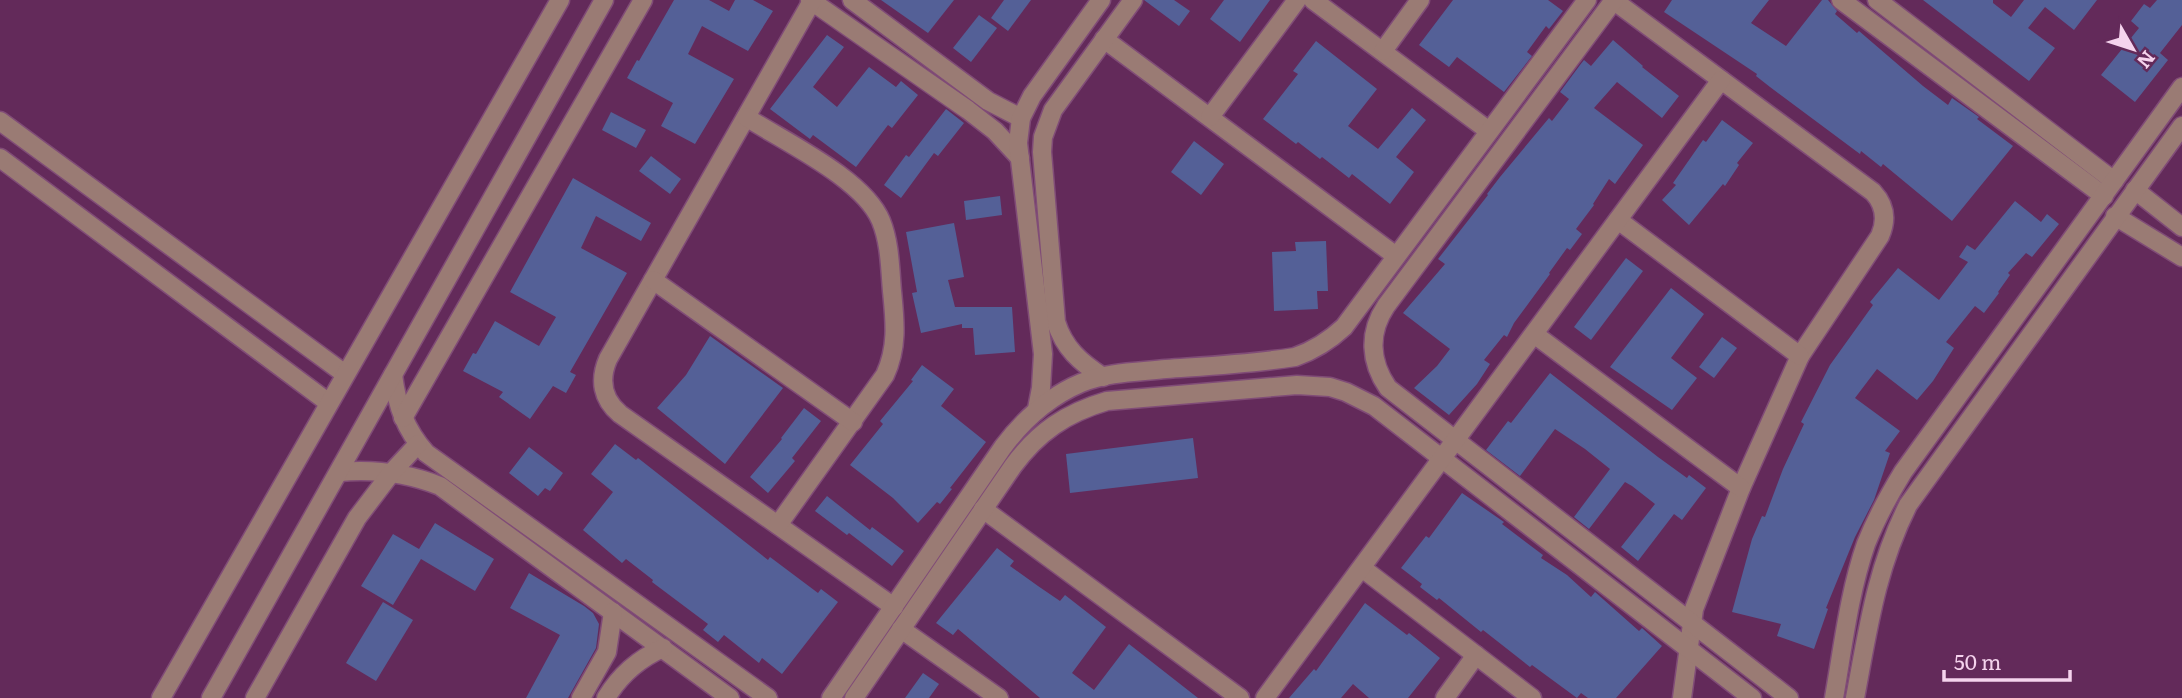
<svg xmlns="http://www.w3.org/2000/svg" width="2182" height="698" font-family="Literata,serif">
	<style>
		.building { fill: #546097 }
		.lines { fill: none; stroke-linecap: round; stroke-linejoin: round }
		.minor-casing { stroke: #804c77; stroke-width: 21 }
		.minor { stroke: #9a7b74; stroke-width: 18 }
	</style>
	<rect width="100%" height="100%" fill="#632a5a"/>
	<g class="building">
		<polygon points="674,0 709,0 729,11 735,0 753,0 773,11 748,51 702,26 688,54 734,79 695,144 661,126 673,103 627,78 637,60 639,61"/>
		<polygon points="881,0 954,0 928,33"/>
		<polygon points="1004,0 1031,0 1008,31 991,18"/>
		<polygon points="1144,0 1174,0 1190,11 1179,26"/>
		<polygon points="1224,0 1270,0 1240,42 1210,19"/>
		<polygon points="1453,0 1548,0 1563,11 1549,29 1546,26 1527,52 1532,56 1504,92 1457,57 1449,67 1419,45"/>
		<polygon points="1672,0 1769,0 1751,23 1786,46 1822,0 1828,0 1837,11 1835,14 1857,33 1859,31 1923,86 1948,105 1952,98 1979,117 1977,119 2013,146 1952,221 1883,164 1881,167 1861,151 1860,154 1770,87 1756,76 1757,74 1664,12"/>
		<polygon points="1923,0 1993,0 1993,3 2011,17 2024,0 2097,0 2074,30 2045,7 2028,28 2055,48 2029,81"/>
		<polygon points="2157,0 2182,0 2182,25 2160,53 2168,60 2135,102 2101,75 2139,28 2131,21 2144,4 2150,8"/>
		<polygon points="979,15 997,28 971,62 953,48"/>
		<polygon points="827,35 844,47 813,87 837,107 869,67 896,87 901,81 918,95 892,128 888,125 856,167 813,135 810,139 770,109"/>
		<polygon points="1613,40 1643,66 1642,67 1679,96 1662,118 1617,82 1594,108 1643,145 1615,184 1609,179 1593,204 1594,205 1576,229 1582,234 1570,250 1567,248 1549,273 1550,274 1514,323 1507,337 1504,335 1484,360 1490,364 1477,384 1449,415 1414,388 1437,366 1450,349 1403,313 1445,264 1438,259 1488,195 1487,194 1500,177 1549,118 1552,121 1569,99 1560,92 1580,65 1584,60 1591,66"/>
		<polygon points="1316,41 1377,89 1348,126 1378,149 1412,108 1426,120 1396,157 1414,172 1390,204 1352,174 1349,178 1322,157 1320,159 1298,142 1296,144 1263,119 1298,74 1293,71"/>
		<polygon points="946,109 964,123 938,156 934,153 901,198 884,185 906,155 909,157"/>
		<polygon points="611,112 646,130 636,148 602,130"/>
		<polygon points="1722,120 1753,143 1737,163 1739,165 1725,186 1723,184 1689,225 1662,200 1676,185 1673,183 1703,140 1706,142"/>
		<polygon points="1194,141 1224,164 1201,195 1171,172"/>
		<polygon points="651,156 681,179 670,194 639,171"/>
		<polygon points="573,178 651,223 641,241 596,216 581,248 627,273 570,372 576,375 566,393 553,386 530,419 499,397 503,392 463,371 473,353 476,354 495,321 539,346 556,317 510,292"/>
		<polygon points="1000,196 1002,215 966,220 964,201"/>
		<polygon points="2015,201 2041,222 2047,214 2059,224 2032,257 2026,253 2008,273 2010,275 1998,292 1999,293 1984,313 1975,306 1946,342 1954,348 1933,381 1917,400 1877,369 1855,398 1900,431 1885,451 1890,453 1874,500 1855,537 1826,608 1828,609 1814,649 1777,636 1781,624 1732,612 1752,539 1762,516 1765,517 1783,469 1804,424 1801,422 1830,365 1873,305 1870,302 1898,268 1939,300 1968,262 1959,257 1967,245 1975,250"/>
		<polygon points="954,223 964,277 948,280 955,307 1012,307 1015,352 975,355 973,328 962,328 962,324 921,333 912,293 917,292 906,232"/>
		<polygon points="1326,241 1328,291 1317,291 1318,309 1274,311 1272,252 1296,251 1295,242"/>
		<polygon points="1626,258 1643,271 1591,340 1574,327"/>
		<polygon points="1671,288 1704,314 1671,358 1697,378 1672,410 1610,367"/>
		<polygon points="710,336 783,388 725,464 657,408 686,375"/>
		<polygon points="1722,337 1737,348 1714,378 1699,367"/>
		<polygon points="922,365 954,389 941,406 986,442 950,488 952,489 940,504 937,502 918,523 893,498 850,465 883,424 880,421 913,381 911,380"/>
		<polygon points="1550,373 1658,457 1687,478 1689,475 1706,488 1682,520 1674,514 1638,561 1621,547 1655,504 1632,486 1625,482 1589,529 1574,517 1610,469 1585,449 1555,429 1520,476 1486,450 1508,421 1511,423"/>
		<polygon points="804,408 821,421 792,458 795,461 768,493 750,477 782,439 781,438"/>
		<polygon points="1193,438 1198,478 1070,493 1066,454"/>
		<polygon points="615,444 636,460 638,458 768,560 770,557 818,593 821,589 838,602 782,674 762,658 759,663 724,635 718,642 703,630 708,624 652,582 653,580 626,559 622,563 583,530 613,492 591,474"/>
		<polygon points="529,447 563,473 550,491 545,488 538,496 509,473"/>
		<polygon points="1462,493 1504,522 1502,524 1543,555 1541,558 1567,575 1591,597 1595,592 1639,631 1642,628 1662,646 1616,698 1588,698 1581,693 1577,698 1532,665 1530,667 1483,630 1481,632 1439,598 1437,600 1420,587 1422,584 1401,568 1426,536 1429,538"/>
		<polygon points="827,496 870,530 872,527 904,551 892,566 849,533 847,535 815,511"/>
		<polygon points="435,523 494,559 475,591 421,559 393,605 361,586 393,534 419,549"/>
		<polygon points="997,548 1014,561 1010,566 1038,586 1060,601 1065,595 1106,627 1072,673 1094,690 1129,644 1198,698 1040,698 958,629 953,635 936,623"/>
		<polygon points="529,573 584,606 593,613 599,624 596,648 568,698 526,698 560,635 510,608"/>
		<polygon points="383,602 413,620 376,681 346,663"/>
		<polygon points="1365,603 1407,635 1409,633 1440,658 1408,698 1369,698 1353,684 1341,698 1289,698 1314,669 1316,671"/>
		<polygon points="923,673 939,684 929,698 905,698"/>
	</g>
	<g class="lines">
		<g class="minor-casing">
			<g id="minor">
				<polyline points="810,0 968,110 995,131 1020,158"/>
				<polyline points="852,0 988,101 1021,118"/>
				<polyline points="1313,0 1489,131"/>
				<path d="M1613 0 1873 192C1885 205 1887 220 1880 236L1800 356 1741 488 1694 609 1682 698"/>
				<path d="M1614 0 1386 306C1368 333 1370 362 1388 388L1789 698"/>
				<polyline points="1841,0 2104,196"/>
				<polyline points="1877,0 2114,181"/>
				<path d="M812 1 608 359C599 380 602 399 620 414L894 607"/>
				<polyline points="1104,39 1396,256"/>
				<polyline points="1383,51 1420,0"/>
				<path d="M746 117C785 142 864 179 881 221 890 243 890 268 892 291 895 321 898 347 885 375L778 525"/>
				<polyline points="1210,117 1297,0"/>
				<polyline points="0,121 345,374"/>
				<polyline points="0,158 329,403"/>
				<polyline points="2135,190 2182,227"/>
				<polyline points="2115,216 2182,257"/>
				<polyline points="1618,220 1800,356"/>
				<polyline points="653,280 853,422"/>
				<polyline points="1534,334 1741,488"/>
				<path d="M393 375C397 406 405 429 426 453L768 698"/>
				<path d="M1103 377C1080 362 1064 348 1056 322L1042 152 1043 137 1053 110 1133 0"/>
				<polyline points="1037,409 1041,388 1043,354 1018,143 1021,118 1032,96 1101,0"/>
				<polyline points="403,418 643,0"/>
				<path d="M340 472C375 469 407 473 440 486L730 698"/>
				<polyline points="983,509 1240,698"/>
				<polyline points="1362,568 1532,698"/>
				<polyline points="901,629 999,698"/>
				<polyline points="161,698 560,0"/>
				<polyline points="211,698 604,0"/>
				<polyline points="255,698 357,518 392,472 418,444"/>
				<polyline points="581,698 607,652 613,612"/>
				<path d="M606 698C620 675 638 659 663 648"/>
				<path d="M831 698 1003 447C1024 419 1048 397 1081 383 1107 372 1138 372 1166 369 1209 366 1252 364 1295 357 1315 350 1329 341 1344 327L1587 0"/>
				<path d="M854 698 1013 466C1038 432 1066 413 1107 401L1297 385 1330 387 1346 392 1374 406 1752 698"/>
				<polyline points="1265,698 1721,80"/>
				<polyline points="1445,698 1476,655"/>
				<path d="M1834 698C1843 647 1849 593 1866 544 1876 519 1889 495 1903 472L2182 87"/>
				<path d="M1855 698C1868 629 1876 569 1908 505L2182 126"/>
			</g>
		</g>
		<use href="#minor" class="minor"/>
	</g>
	<g transform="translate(2133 49) rotate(129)" stroke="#632a5a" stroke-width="5" paint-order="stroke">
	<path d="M0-5L12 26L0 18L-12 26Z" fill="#f5d3ed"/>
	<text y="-10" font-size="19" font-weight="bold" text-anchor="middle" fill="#f5d3ed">N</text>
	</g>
	<path d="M1944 670v10h126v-10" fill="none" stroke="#f5d3ed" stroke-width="3.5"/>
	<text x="1954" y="670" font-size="21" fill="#f5d3ed" stroke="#632a5a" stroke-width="5" paint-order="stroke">50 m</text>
</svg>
